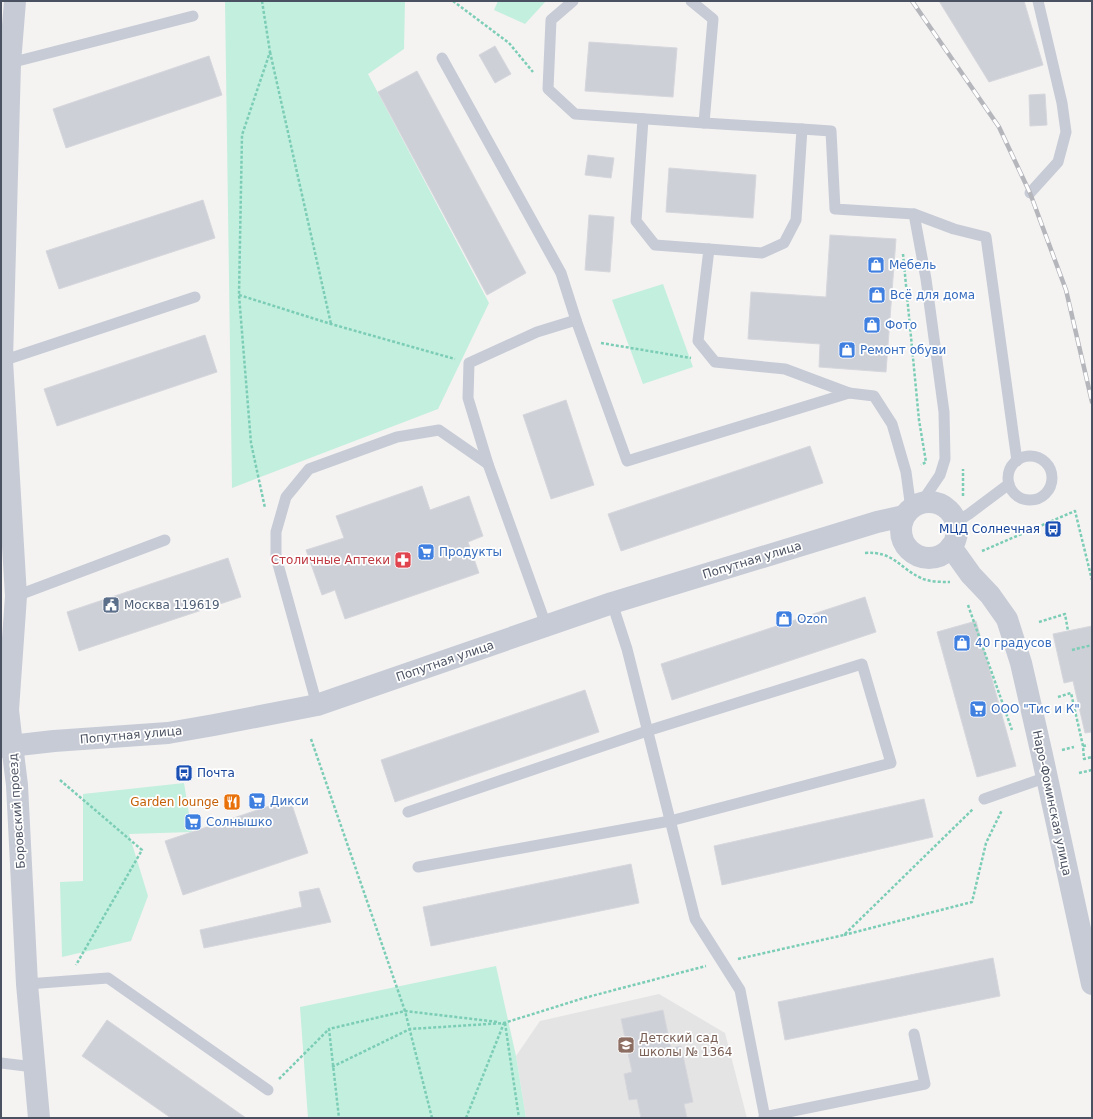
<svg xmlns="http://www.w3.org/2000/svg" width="1093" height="1119" font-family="'DejaVu Sans',sans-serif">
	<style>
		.education { fill: #e5e4e4 }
		.green { fill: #c3efde }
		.building { fill: #ced0d7; stroke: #d6d7dd }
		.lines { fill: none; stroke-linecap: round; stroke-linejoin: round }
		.path { stroke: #7ccdb6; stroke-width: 2.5; stroke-dasharray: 3 2; stroke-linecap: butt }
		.service { stroke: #c7cbd6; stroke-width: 11 }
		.minor { stroke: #c7cbd6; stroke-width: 22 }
		.tertiary { stroke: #c7cbd6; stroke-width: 22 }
		.rail-casing { stroke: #b5b6bc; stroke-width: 4.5 }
		.rail { stroke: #fff; stroke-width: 3; stroke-dasharray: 9; stroke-linecap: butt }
		.labels { text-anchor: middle; stroke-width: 3.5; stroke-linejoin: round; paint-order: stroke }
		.shop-label { font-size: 12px; fill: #366cbe; stroke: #fff; text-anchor: start }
		.transit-label { font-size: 12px; fill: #164399; stroke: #fff; text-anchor: end }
		.health-label { font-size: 12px; fill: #be3a42; stroke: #fff; text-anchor: end }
		.street-label { font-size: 12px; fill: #4a5160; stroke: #fff }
		.service-label { font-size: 12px; fill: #4e5e75; stroke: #fff; text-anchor: start }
		.food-label { font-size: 12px; fill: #c56008; stroke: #fff; text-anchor: end }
		.education-label { font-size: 12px; fill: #785e54; stroke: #fff; text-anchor: start }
	</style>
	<rect width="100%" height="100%" fill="#f4f3f2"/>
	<polygon class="education" points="659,994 725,1033 747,1118 526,1118 516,1056 540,1021"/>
	<g class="green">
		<polygon points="225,1 405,1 404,49 368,74 489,303 438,409 232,488"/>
		<polygon points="498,1 546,1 525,24 494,10"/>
		<polygon points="663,284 693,367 643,384 612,300"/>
		<polygon points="184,783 192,832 129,834 148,896 131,941 62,957 60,882 83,881 83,794"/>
		<polygon points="496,966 516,1056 526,1118 308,1118 300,1007"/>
	</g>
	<g class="building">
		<polygon points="939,1 1024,1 1043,65 989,82"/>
		<polygon points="589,42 677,48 673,97 585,91"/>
		<polygon points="495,46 511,74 495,83 479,55"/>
		<polygon points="209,56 222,95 66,148 53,109"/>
		<polygon points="417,71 526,273 487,295 378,92"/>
		<polygon points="1045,94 1047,125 1030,126 1029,95"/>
		<polygon points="588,155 614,158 611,178 585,175"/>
		<polygon points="669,168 756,175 753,218 666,212"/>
		<polygon points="203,200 215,238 59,289 46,251"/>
		<polygon points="589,215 614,217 610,272 585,270"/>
		<polygon points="830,235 896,239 886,372 819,367 820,344 748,339 751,292 826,297"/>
		<polygon points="205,335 217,372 57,426 44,389"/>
		<polygon points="566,400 594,485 551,499 523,415"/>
		<polygon points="810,446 823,483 621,551 608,514"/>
		<polygon points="422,486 430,510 469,496 483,536 468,542 479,573 345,619 335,590 322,595 306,550 344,538 336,516"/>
		<polygon points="228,558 241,597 79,651 67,612"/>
		<polygon points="865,597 876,632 672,700 661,664"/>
		<polygon points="976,621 1016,766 977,777 937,632"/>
		<polygon points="1092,626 1092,732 1085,733 1073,681 1064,683 1053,634"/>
		<polygon points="585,690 599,732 395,802 381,760"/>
		<polygon points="290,799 308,853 183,895 165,841"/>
		<polygon points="924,799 933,837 722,885 714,846"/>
		<polygon points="631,864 639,903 431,946 423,907"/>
		<polygon points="319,888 331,922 204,948 200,930 302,907 299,892"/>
		<polygon points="993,958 1000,996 785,1040 778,1002"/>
		<polygon points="663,1010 671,1048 681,1046 693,1102 684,1104 687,1118 641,1118 637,1099 629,1100 624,1074 632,1072 621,1019"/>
		<polygon points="107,1020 246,1118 171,1118 82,1056"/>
	</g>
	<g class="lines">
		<g class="path">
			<polyline points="262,1 270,52 242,135 239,295 251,443 265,508"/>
			<polyline points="453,1 509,43 533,72"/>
			<polyline points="270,52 331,324"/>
			<polyline points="903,254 919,420 926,462 921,465"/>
			<polyline points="239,295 331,324 455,359"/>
			<polyline points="601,343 691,358"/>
			<polyline points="963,496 963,469"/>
			<polyline points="982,551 1075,511 1092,580"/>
			<path d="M865 553C894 551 899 568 921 578 929 582 941 582 950 582"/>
			<polyline points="968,605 1012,730"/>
			<polyline points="1039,622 1065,614 1068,631"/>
			<polyline points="1072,650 1092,645"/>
			<polyline points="1058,697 1071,693 1083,746 1084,759 1092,757"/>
			<polyline points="311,739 405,1011 329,1029 339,1118"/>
			<polyline points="1083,746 1088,745"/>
			<polyline points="1062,750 1074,747"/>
			<polyline points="1079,773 1092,770"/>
			<polyline points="60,780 142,850 76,965"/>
			<polyline points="844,935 972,902 986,843 1002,810"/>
			<polyline points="738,959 844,935 973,809"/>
			<polyline points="505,1023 519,1118"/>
			<polyline points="332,1067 410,1029 504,1023 584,998 706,966"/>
			<polyline points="279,1079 329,1029"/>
			<polyline points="432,1118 405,1011 498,1022"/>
			<polyline points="466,1118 504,1023"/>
		</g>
		<g class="service">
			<polyline points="573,1 551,20 548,89 575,114 704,123 713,19 691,1"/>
			<polyline points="442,58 561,273 576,320"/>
			<polyline points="10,63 193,16"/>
			<polyline points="643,119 636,221 655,245 709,249 698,341 715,362 785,369 849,393"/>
			<polyline points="704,123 802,129 796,220 784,243 762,253 709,249"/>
			<polyline points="802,129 831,131 835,209 914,214 954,229 986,237 1017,461"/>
			<polyline points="1030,193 1058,162 1066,132 1062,103 1038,1"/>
			<polyline points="914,214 926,279 944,412 945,459 940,475 921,503"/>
			<polyline points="2,361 195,297"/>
			<circle cx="1030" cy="478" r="22"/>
			<polyline points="956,522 969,514 1009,484"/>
			<polyline points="16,596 165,540"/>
			<polyline points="612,603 627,649 695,919 740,990 765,1118"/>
			<polyline points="546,625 488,464 468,398 469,363 537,332 576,320 627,461 849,393 874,396 892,424 906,472 911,509"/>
			<polyline points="317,705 276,557 276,532 286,497 309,469 397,437 439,430 488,464"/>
			<polyline points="984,799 1047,777"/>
			<polyline points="408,812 647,731 862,664 891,763 670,821 418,867"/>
			<polyline points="27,984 108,978 268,1090"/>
			<polyline points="1,1063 34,1067"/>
			<polyline points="764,1117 925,1084 914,1034"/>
		</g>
		<polyline class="minor" points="12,745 8,710 16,596 2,361 10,63 15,1"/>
		<g class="tertiary">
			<circle cx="929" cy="530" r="28"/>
			<polyline points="951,547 971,575 990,595 1007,619 1021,663 1042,755 1092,984"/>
			<polyline points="12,745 17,785 27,984 39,1118"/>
			<polyline points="1,747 54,741 168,733 214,725 317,705 612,603 877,522 904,516"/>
		</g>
		<g class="rail-casing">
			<polyline id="rail" points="912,1 999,127 1030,193 1066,290 1092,402"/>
		</g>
		<use href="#rail" class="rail"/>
	</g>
	<defs>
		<g id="shop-square" transform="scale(0.9)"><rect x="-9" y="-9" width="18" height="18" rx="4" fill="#3f7fe0" stroke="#fff"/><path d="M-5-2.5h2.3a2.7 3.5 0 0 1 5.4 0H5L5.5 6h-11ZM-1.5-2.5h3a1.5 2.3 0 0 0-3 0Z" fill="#fff"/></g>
		<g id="bus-square" transform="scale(0.9)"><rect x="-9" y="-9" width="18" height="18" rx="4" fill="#1a4fb4" stroke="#fff"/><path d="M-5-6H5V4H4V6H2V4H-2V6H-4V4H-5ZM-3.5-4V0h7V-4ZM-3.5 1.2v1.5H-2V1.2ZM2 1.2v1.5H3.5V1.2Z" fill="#fff"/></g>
		<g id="supermarket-square" transform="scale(0.9)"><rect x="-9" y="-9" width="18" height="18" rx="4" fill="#3f7fe0" stroke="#fff"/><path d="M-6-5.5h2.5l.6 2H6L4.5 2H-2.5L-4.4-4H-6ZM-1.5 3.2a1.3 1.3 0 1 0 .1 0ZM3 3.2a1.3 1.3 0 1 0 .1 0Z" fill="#fff"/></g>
		<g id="pharmacy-square" transform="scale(0.9)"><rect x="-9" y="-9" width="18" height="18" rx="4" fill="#e0444e" stroke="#fff"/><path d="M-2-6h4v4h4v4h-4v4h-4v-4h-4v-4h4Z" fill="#fff"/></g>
		<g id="civic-square" transform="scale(0.9)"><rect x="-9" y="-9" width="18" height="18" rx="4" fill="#5c6f8a" stroke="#fff"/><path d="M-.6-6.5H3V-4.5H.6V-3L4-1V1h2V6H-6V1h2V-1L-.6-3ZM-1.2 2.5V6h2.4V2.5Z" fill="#fff"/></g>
		<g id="restaurant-square" transform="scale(0.9)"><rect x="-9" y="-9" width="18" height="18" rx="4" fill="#e8710a" stroke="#fff"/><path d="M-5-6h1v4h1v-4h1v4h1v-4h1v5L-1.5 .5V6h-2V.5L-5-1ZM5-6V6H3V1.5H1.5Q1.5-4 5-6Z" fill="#fff"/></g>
		<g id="school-square" transform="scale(0.9)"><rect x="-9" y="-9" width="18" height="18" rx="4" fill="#8d6e63" stroke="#fff"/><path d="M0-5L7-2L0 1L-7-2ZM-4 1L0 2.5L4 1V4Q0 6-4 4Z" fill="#fff"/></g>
	</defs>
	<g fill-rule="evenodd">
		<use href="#shop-square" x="876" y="265"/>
		<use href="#shop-square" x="877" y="295"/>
		<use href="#shop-square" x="872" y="325"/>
		<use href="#shop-square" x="847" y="350"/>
		<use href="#bus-square" x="1053" y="529"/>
		<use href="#supermarket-square" x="426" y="552"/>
		<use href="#pharmacy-square" x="403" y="560"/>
		<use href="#civic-square" x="111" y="605"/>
		<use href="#shop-square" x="784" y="619"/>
		<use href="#shop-square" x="962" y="643"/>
		<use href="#supermarket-square" x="978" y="709"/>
		<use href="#bus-square" x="184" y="773"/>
		<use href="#supermarket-square" x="257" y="801"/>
		<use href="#restaurant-square" x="232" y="802"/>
		<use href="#supermarket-square" x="193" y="822"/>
		<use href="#school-square" x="626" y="1045"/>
	</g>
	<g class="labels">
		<g class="shop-label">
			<text x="889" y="269">Мебель</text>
			<text x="890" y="299">Всё для дома</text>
			<text x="885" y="329">Фото</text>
			<text x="860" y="354">Ремонт обуви</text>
			<text x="439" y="556">Продукты</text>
			<text x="797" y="623">Ozon</text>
			<text x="975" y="647">40 градусов</text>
			<text x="991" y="713">ООО "Тис и К"</text>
			<text x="270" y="805">Дикси</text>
			<text x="206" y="826">Солнышко</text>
		</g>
		<g class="transit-label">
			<text x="1040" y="533">МЦД Солнечная</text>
			<text x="197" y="777" text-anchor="start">Почта</text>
		</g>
		<g class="health-label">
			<text x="390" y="564">Столичные Аптеки</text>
		</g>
		<g class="street-label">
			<text transform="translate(752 560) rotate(-17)" y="4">Попутная улица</text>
			<text transform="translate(445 661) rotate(-19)" y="4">Попутная улица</text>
			<text transform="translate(131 735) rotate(-5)" y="4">Попутная улица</text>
			<text transform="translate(1052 803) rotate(78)" y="4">Наро-Фоминская улица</text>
			<text transform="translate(17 811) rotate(-94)" y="4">Боровский проезд</text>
		</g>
		<g class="service-label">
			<text x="124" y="609">Москва 119619</text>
		</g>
		<g class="food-label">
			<text x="219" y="806">Garden lounge</text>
		</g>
		<g class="education-label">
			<text x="639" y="1042">Детский сад<tspan x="639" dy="14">школы № 1364</tspan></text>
		</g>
	</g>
	<rect width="1093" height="1119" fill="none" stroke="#4a5160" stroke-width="4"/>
</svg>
